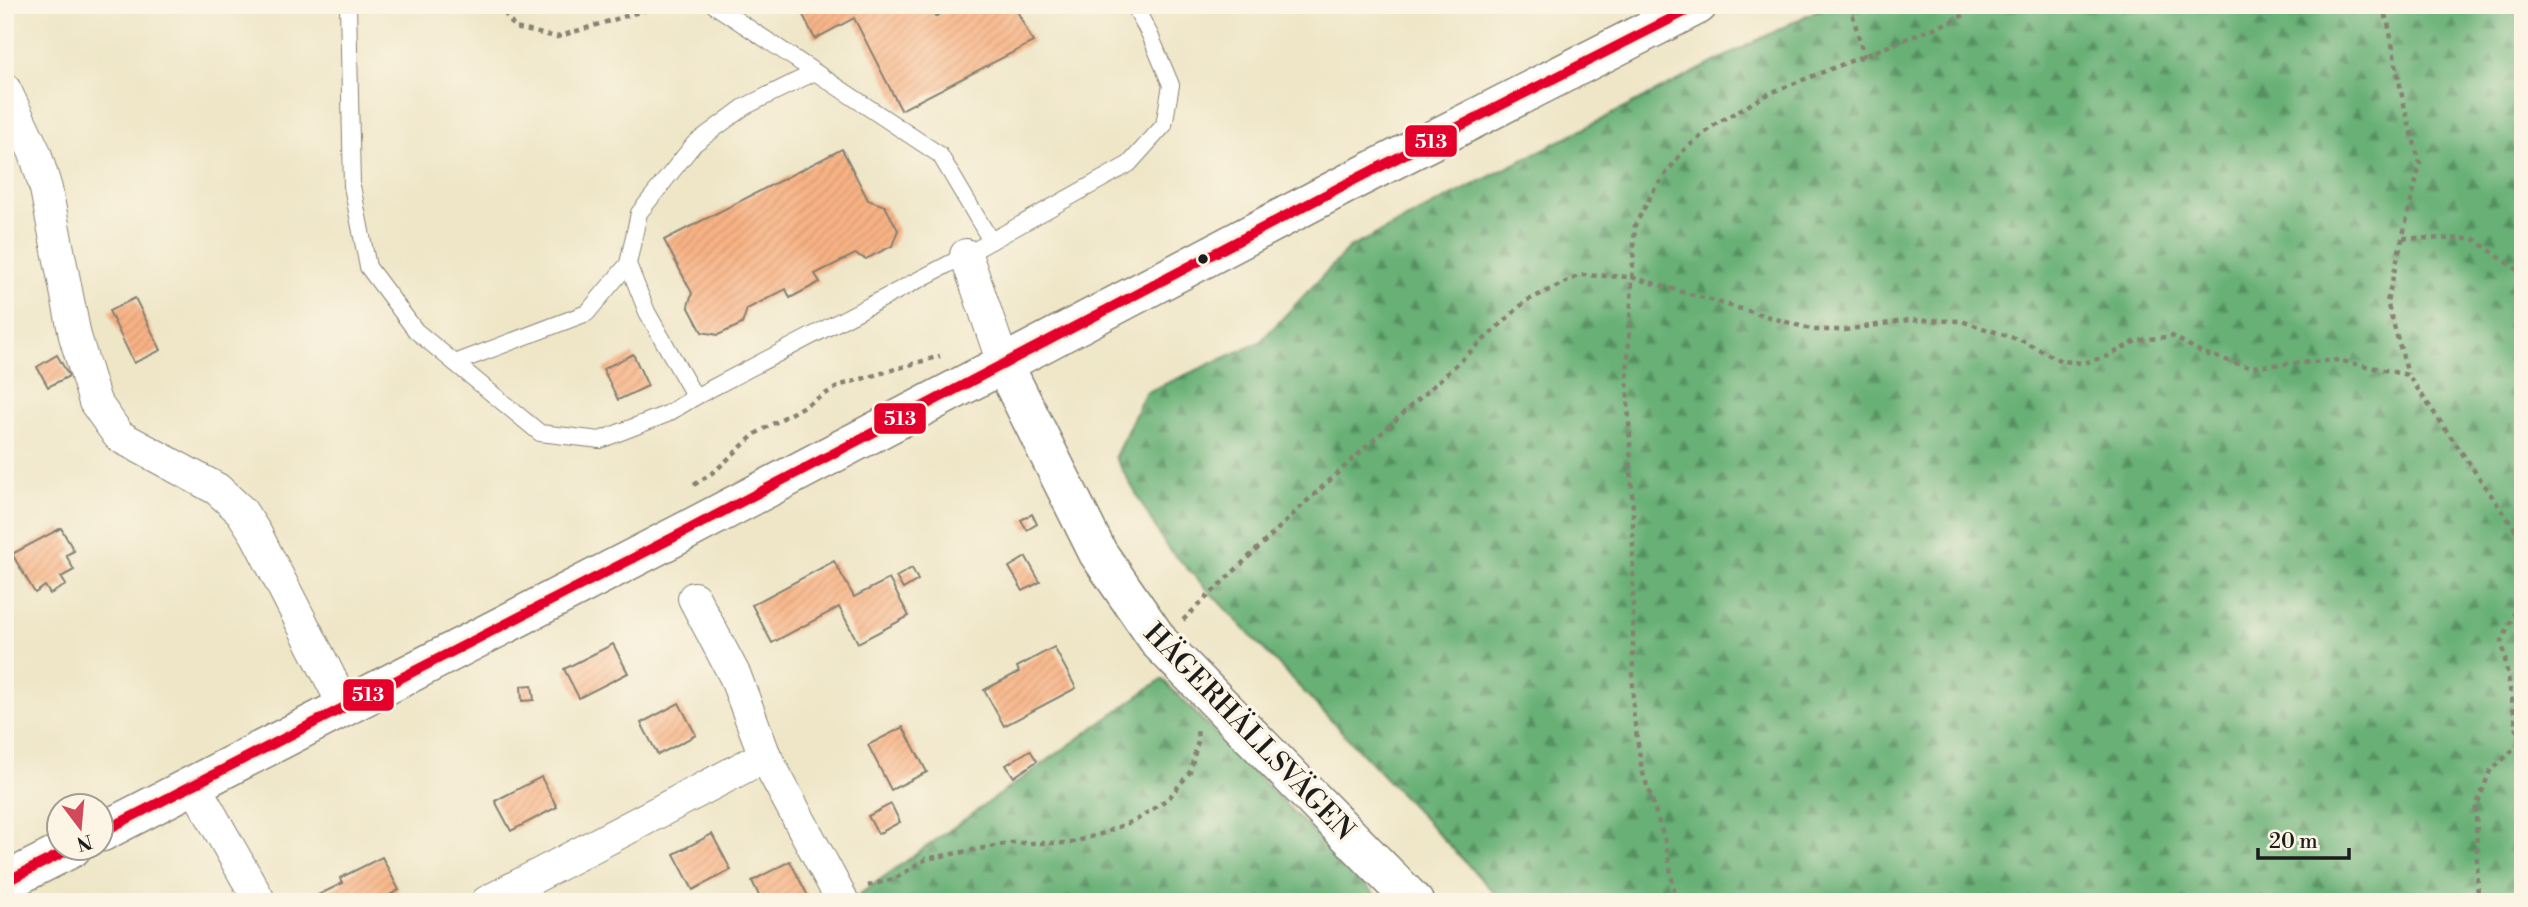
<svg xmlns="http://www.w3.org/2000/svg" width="2528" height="907" font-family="'Libre Bodoni',serif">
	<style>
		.forest { fill: url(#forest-firs); stroke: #426649; stroke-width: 2 }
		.building { fill: url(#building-hatch) }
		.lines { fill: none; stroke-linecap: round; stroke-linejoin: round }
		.lane-casing { stroke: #868172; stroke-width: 18 }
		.street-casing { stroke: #868172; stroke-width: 34 }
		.secondary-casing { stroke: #868172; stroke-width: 41 }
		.path { stroke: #868172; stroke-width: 4.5; stroke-dasharray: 5 5; stroke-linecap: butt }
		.lane { stroke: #fff; stroke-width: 16 }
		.street { stroke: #fff; stroke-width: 32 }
		.secondary { stroke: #fff; stroke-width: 38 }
		.bus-1-casing { stroke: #fcf5e5; stroke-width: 16 }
		.bus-1 { stroke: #e4002b; stroke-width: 10 }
		.bus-dot { fill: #1c1c1c; stroke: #fcf5e5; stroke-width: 2.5 }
		.labels { text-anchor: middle; stroke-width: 7; stroke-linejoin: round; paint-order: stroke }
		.street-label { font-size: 28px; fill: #1c1c1c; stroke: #fcf5e5 }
		.line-badge { stroke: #fcf5e5; stroke-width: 2.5 }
		.badge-label { font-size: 19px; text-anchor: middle; font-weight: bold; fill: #fff }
	</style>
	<defs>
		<pattern id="forest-firs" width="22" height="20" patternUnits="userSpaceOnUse" patternTransform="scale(1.75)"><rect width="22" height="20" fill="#68b076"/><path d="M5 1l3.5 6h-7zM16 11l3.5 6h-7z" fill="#558e60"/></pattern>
		<pattern id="building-hatch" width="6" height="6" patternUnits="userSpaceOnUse" patternTransform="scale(1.75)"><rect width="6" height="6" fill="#f8b284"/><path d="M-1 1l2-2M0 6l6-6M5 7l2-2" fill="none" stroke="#d49871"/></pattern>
	</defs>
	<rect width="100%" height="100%" fill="#fcf5e5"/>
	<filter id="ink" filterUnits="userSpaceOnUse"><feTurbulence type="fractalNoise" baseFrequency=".0143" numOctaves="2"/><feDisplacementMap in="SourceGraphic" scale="14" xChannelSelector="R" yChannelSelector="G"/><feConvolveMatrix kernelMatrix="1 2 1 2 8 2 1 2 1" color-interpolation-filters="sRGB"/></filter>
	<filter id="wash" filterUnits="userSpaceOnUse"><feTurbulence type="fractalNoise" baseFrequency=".00686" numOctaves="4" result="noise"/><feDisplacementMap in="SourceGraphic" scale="28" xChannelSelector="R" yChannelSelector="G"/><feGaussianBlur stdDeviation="1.57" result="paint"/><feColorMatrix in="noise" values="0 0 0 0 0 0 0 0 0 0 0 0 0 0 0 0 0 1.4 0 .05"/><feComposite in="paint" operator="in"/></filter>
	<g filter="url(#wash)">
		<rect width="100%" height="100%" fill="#efe6c8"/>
		<g class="forest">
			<polygon points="1827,5 2523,5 2523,902 1503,902 1166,546 1115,457 1145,393 1260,342 1349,248"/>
			<polygon points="1162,679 1382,902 855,902 853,899"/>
		</g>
		<g id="blocks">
			<g class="building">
				<polygon points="798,5 929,5 935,17 959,5 1014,5 1033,42 901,110 854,18 815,39"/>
				<polygon points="842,149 868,200 885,206 898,230 892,246 866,259 855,254 815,274 820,282 790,298 786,289 747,309 742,324 718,335 702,332 688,306 692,293 664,240"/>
				<polygon points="135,298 161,350 134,363 109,311"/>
				<polygon points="633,354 648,386 618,400 603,369"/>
				<polygon points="57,355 69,376 48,387 37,367"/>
				<polygon points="1032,514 1037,524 1027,530 1021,520"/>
				<polygon points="61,528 74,551 66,555 74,570 61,577 66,585 50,594 45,586 35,593 12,554"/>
				<polygon points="1026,557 1040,582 1023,591 1009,567"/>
				<polygon points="834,561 854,597 889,579 909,616 858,643 839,607 772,643 752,605"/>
				<polygon points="912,568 918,580 903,589 896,577"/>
				<polygon points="613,644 628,673 579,698 564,669"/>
				<polygon points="1054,647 1076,688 1004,726 984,690 1019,672 1017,667"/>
				<polygon points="532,685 534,700 522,701 521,686"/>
				<polygon points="679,703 696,735 658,755 641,723"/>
				<polygon points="903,727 927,772 891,790 868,745"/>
				<polygon points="1030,750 1037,761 1014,777 1006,765"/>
				<polygon points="541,777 557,807 511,831 495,801"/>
				<polygon points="891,804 900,822 878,834 868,816"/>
				<polygon points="712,834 731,870 693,890 674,854"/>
				<polygon points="382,857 399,890 377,902 317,902 314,897 343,883 340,878"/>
				<polygon points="790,861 811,902 762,902 752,881"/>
			</g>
		</g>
	</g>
	<g filter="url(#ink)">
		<use href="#blocks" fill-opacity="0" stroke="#868172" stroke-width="2"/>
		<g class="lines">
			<g class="lane-casing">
				<g id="lane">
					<polyline points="348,5 352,186 368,267 416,331 540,433 600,440 667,414 695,397 966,255 1129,164 1164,125 1171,85 1150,35 1134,5"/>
					<polyline points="714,5 940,155 991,241"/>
					<polyline points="455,363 587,313 628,264"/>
					<polyline points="695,397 647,312 628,264 639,213 694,144 744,107 815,72"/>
				</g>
			</g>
			<g class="street-casing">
				<g id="street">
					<polyline points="5,90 35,153 46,189 75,336 95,402 119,436 217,489 241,511 256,534 345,707"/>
					<polyline points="966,255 1003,363"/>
					<polyline points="765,756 843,902"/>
					<polyline points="194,785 260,902"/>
					<polyline points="487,902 765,756 735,676 694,598"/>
				</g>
			</g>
			<g class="secondary-casing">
				<g id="secondary">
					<polyline points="1003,363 1098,553 1160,643 1414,902"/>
					<polyline points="102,832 682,533 1350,182 1698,5"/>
					<polyline points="5,882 72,848"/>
				</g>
			</g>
			<g class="path">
				<polyline points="499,5 515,28 557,37 662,5"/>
				<polyline points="1850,5 1864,57"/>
				<polyline points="2381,5 2388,23 2403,101 2420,164 2387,302 2408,374"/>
				<polyline points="2403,238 2474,239 2523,274"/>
				<polyline points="694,485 715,471 755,434 841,385 940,356"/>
				<polyline points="1183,620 1307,501 1526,301 1581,275 1631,277 1814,330 1845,330 1909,320 1961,321 2023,341 2061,361 2084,363 2108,356 2136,341 2172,336 2203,353 2249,367 2337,360 2408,375 2523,541"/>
				<polyline points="2519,742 2502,641 2523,593"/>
				<polyline points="868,886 896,878 926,859 1011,843 1070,843 1101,834 1138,819 1169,798 1190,772 1198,741 1197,729"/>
				<polyline points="1676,902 1666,844 1642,770 1633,712 1633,512 1627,377 1635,225 1654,190 1683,151 1717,123 1770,93 1952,21 1984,5"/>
				<polyline points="2478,902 2476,807 2490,771 2523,741"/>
			</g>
			<use href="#lane" class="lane"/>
			<use href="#street" class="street"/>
			<use href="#secondary" class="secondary"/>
			<g class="bus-1-casing">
				<g id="bus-1">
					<polyline points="102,832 682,533 1350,182 1698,5"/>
					<polyline points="5,882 72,848"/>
				</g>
			</g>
			<use href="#bus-1" class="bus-1"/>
		</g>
	</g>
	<circle class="bus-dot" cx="1203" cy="259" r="6"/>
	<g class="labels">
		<g class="street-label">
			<text transform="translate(1250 731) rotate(46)" y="10">HÄGERHÄLLSVÄGEN</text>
		</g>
	</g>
	<g class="line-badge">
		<rect x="1404" y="124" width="54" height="34" rx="7" fill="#e4002b"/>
		<rect x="873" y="402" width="54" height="33" rx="7" fill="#e4002b"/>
		<rect x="342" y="678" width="53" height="34" rx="7" fill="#e4002b"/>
	</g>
	<g class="badge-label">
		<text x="1431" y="148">513</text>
		<text x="900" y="425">513</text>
		<text x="368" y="701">513</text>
	</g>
	<rect width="2528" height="907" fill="none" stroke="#fcf5e5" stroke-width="28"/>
	<g transform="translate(80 827) rotate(164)"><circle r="33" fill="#fcf5e5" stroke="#a29e95" stroke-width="2"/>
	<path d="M0-5L12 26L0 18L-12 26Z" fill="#d1495b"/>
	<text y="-10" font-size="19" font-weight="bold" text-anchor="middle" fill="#1c1c1c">N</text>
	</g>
	<path d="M2258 848v10h91v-10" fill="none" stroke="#1c1c1c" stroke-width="3.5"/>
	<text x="2269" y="848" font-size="21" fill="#1c1c1c" stroke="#fcf5e5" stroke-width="5" paint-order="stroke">20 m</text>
</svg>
